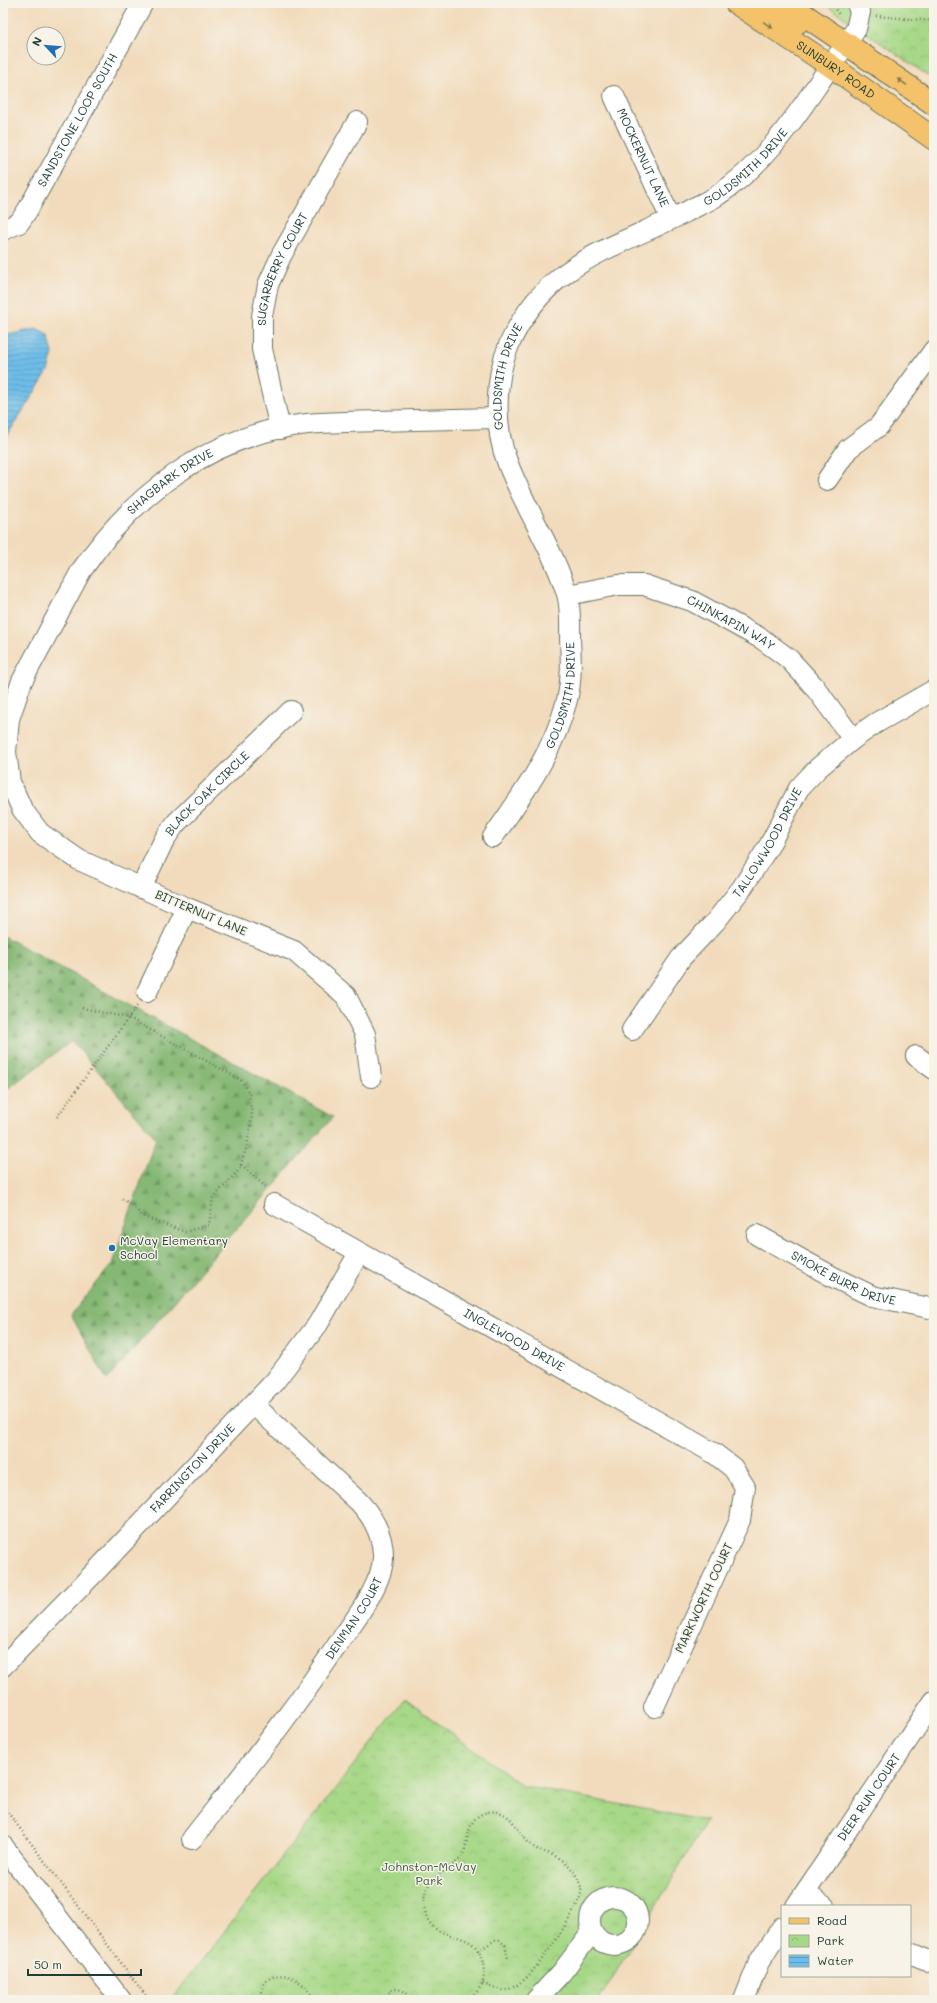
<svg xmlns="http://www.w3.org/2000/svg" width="937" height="2003" font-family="Mali,sans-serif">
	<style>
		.forest { fill: url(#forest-firs); stroke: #527a54 }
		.park { fill: url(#park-crowns); stroke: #638a5e }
		.water { fill: url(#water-rules); stroke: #467e8e }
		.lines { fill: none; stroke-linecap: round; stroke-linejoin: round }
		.minor-casing { stroke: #697464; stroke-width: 22 }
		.major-casing { stroke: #697464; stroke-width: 24 }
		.path { stroke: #697464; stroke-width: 2.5; stroke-dasharray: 1 3; stroke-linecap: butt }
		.minor { stroke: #fff; stroke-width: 20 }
		.major { stroke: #f3c26a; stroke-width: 22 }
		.oneway { fill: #7e794c }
		.poi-dot { fill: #1f6fb2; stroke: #f7f3e8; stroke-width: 1.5 }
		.labels { text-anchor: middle; stroke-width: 3; stroke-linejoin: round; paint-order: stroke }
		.street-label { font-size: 12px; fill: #1f3d34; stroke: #f7f3e8 }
		.poi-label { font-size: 12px; fill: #1f3d34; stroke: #f7f3e8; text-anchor: start }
		.park-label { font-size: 12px; fill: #3a5c45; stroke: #f7f3e8 }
	</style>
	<defs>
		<pattern id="forest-firs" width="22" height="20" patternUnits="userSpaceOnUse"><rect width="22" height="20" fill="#85b874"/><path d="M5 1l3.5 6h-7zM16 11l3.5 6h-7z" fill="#6c9760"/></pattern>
		<pattern id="park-crowns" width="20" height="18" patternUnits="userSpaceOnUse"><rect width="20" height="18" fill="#a7d887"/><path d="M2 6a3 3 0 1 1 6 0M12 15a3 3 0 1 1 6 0" fill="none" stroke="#8fba75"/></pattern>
		<pattern id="water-rules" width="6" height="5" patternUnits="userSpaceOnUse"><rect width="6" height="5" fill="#6ebee9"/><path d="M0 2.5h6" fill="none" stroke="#5a9cbe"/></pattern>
	</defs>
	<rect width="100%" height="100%" fill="#f7f3e8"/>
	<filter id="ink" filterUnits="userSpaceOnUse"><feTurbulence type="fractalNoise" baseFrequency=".025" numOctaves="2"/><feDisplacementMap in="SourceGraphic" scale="8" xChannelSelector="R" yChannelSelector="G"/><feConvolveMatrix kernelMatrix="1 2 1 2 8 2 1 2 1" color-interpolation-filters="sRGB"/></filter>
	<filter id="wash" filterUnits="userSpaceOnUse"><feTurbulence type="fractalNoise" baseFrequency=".012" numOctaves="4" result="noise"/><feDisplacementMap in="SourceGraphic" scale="16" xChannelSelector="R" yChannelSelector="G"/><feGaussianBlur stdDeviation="0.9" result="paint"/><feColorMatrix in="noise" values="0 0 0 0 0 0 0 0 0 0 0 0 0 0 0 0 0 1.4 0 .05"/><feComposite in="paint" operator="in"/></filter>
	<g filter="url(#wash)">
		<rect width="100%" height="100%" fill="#f2dbbc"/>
		<polygon class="forest" points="3,936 333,1117 107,1380 71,1315 112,1264 156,1138 72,1041 3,1092"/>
		<g class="park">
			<polygon points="823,3 934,3 934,80"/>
			<polygon points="405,1699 523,1786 707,1821 599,2000 171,2000"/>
		</g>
		<polygon class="water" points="36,329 48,335 53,353 48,371 3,442 3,336"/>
	</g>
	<g filter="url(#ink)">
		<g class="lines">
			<g class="minor-casing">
				<g id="minor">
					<path id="s1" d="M614 96 671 219"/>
					<path id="s2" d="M3 230 19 223 27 211 143 3"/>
					<path id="s3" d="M280 429 262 349V316L268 285 281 256 357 122"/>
					<polyline points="827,480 848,449 879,426 934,350"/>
					<path id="s4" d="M568 595 618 585H644L692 601 762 639 789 659 813 685 853 739"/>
					<path id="s5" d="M493 837C524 793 553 753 567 700 572 680 571 659 570 639 570 625 571 607 567 594 553 549 525 508 508 464 494 429 494 380 509 345 545 262 613 249 686 212 696 206 708 202 718 195 760 167 788 128 816 87 829 68 843 49 856 29L860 12 857 3"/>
					<path id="s6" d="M141 888 164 840 176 823 291 711"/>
					<polyline points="147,992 187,908"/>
					<path id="s7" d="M632 1030 681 958 715 922 742 888 769 846 799 788 818 768 853 739 876 723 934 690"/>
					<polyline points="916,1056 934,1069"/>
					<path id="s8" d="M371 1077 365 1034 346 996 294 951 187 908 79 860 40 833 22 809 10 782 6 752 9 719 22 681 81 571C133 494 212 434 307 424 330 422 353 422 376 421 417 420 457 419 497 418"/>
					<path id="s9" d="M274 1204 715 1454 733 1468 745 1487 740 1520 654 1707"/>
					<path id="s10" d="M757 1235 835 1278 872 1296 934 1309"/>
					<path id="s11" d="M3 1666 98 1569 275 1381 318 1324 359 1253"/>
					<path id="s12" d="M192 1839C242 1775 293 1712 338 1644 353 1622 384 1583 383 1556 383 1535 373 1517 359 1502L254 1405"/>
					<polyline points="3,1846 121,2000"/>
					<polyline points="805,1893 824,1906"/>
					<circle cx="614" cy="1921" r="24"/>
					<path id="s13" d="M796 1906 934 1701"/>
					<polyline points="910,1953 934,1963"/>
					<polyline points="536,2000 562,1972 592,1932"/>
					<polyline points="744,2000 759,1962 782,1927"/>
				</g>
			</g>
			<g class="major-casing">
				<g id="major">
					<path id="s14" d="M736 3 831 66 934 139"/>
					<polyline points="767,3 797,23"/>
					<polyline points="787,3 934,104"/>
				</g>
			</g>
			<g class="path">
				<polyline points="831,3 840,16"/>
				<polyline points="876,16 934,21"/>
				<polyline points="82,1008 129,1018 241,1080 249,1093 252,1116 247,1146 239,1170 213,1198 209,1225 185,1232 142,1216 131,1204 120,1198"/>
				<polyline points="57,1117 137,1006"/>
				<polyline points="241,1165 268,1189"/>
				<polyline points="3,1806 149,2000"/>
				<polyline points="478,1951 495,1940 499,1940 505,1945 508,1958"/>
				<path d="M260 2000 264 1983C282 1965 305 1982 315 2000"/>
				<path d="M385 2000C390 1983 405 1988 412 2000"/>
				<path d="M468 2000C473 1996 479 1990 482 1984 487 1971 482 1950 471 1943 452 1931 430 1938 425 1910 423 1902 424 1894 428 1886 435 1873 453 1869 462 1856 468 1846 466 1832 473 1822 475 1817 483 1813 488 1812 514 1808 517 1836 535 1848 542 1852 550 1853 557 1857 569 1863 577 1874 581 1887 586 1901 541 1962 530 1974 525 1980 513 1989 505 1990 497 1991 489 1986 482 1983"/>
			</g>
			<use href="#minor" class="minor"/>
			<use href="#major" class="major"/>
		</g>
		<defs><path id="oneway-solid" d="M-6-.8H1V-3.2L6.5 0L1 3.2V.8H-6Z"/></defs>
		<g class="oneway">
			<use href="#oneway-solid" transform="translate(768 25) rotate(34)"/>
			<use href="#oneway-solid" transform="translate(902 82) rotate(-146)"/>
		</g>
	</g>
	<circle class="poi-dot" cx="112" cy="1248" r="4"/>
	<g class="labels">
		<g class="street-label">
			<text dy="4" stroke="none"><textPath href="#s14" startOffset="120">SUNBURY ROAD</textPath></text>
			<text dy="4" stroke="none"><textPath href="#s2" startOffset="136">SANDSTONE LOOP SOUTH</textPath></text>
			<text dy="4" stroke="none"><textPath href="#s1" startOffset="68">MOCKERNUT LANE</textPath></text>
			<text dy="4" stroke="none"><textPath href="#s5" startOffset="831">GOLDSMITH DRIVE</textPath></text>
			<text dy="4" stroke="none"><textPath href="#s3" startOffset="166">SUGARBERRY COURT</textPath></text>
			<text dy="4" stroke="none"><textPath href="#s5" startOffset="496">GOLDSMITH DRIVE</textPath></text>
			<text dy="4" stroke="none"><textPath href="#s8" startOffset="851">SHAGBARK DRIVE</textPath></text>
			<text dy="4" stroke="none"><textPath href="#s4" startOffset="172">CHINKAPIN WAY</textPath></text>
			<text dy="4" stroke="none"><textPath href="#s5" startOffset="160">GOLDSMITH DRIVE</textPath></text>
			<text dy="4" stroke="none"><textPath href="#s6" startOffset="117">BLACK OAK CIRCLE</textPath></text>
			<text dy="4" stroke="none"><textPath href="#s7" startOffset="232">TALLOWWOOD DRIVE</textPath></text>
			<text transform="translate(201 913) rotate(23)" y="4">BITTERNUT LANE</text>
			<text dy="4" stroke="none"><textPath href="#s10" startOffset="97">SMOKE BURR DRIVE</textPath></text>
			<text dy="4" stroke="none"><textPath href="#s9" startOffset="276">INGLEWOOD DRIVE</textPath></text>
			<text dy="4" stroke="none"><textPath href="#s11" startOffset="274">FARRINGTON DRIVE</textPath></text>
			<text transform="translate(704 1598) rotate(-65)" y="4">MARKWORTH COURT</text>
			<text dy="4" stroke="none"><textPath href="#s12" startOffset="274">DENMAN COURT</textPath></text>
			<text dy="4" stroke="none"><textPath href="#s13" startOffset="131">DEER RUN COURT</textPath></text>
		</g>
		<g class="poi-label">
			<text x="120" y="1245">McVay Elementary<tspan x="120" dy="14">School</tspan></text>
		</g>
		<g class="park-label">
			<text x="429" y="1871">Johnston-McVay<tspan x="429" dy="14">Park</tspan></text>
		</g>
	</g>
	<rect width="937" height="2003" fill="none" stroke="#f7f3e8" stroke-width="16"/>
	<rect x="781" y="1905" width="130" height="72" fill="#f7f3e8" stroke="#a1aaa0"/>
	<rect x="789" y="1918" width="20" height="6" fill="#f3c26a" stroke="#a1aaa0"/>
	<text x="817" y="1925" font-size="12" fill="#1f3d34">Road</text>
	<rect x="789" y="1935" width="20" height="12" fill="url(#park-crowns)" stroke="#a1aaa0"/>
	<text x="817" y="1945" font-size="12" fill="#1f3d34">Park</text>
	<rect x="789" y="1955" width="20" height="12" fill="url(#water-rules)" stroke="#a1aaa0"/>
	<text x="817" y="1965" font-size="12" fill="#1f3d34">Water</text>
	<g transform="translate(46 46) rotate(296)"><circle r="19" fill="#f7f3e8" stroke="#a1aaa0"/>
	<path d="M0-3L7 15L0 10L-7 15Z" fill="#1f6fb2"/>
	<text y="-6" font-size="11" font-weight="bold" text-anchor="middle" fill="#1f3d34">N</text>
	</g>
	<path d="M28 1969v6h113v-6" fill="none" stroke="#1f3d34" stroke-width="2"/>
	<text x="34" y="1969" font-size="12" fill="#1f3d34" stroke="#f7f3e8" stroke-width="3" paint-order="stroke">50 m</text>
</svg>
